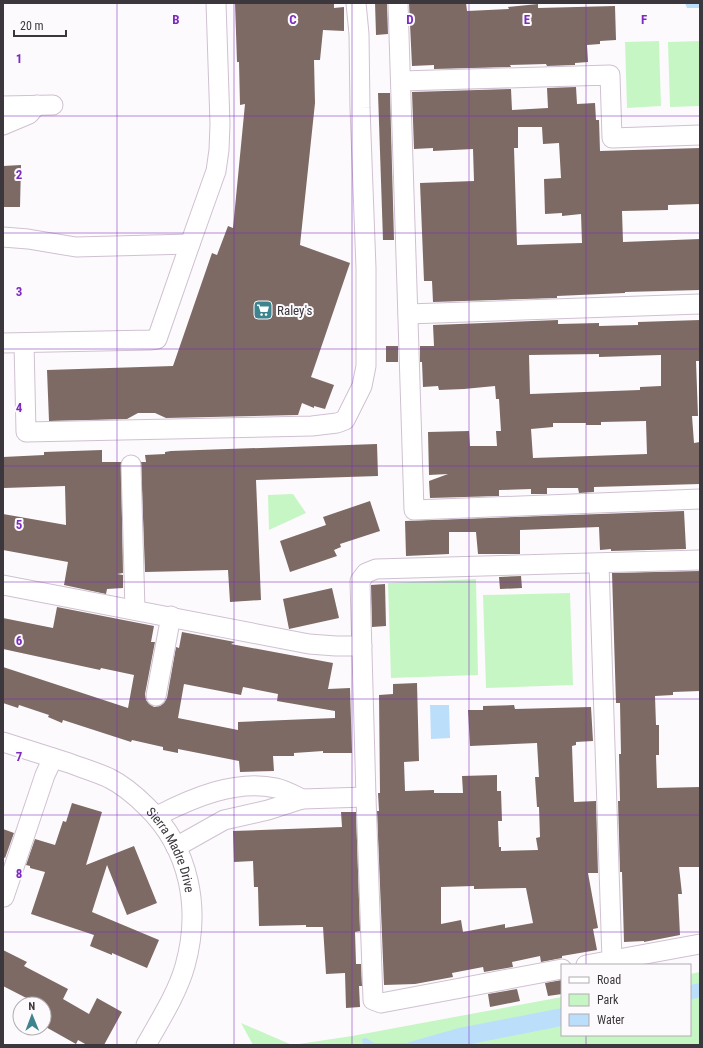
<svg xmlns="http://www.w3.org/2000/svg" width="703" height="1048" font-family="'Roboto Condensed',sans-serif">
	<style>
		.green { fill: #c7f6c5 }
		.water { fill: #bbdefb }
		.building { fill: #7d6a64; fill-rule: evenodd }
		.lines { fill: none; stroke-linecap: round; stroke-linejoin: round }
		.minor-casing { stroke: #cfc1d1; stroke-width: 21 }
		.minor { stroke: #fff; stroke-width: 19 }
		.grid { fill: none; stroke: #7b2cbf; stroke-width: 1; stroke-opacity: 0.55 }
		.labels { text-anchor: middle; stroke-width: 4; stroke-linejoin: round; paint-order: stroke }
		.poi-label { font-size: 13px; fill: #3c373d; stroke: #fdfafd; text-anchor: start }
		.street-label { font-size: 13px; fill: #3c373d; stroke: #fdfafd }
		.grid-label { font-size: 13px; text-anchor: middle; font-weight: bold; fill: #7b2cbf; stroke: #fdfafd; stroke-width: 4; stroke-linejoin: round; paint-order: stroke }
	</style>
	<rect width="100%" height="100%" fill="#fdfafd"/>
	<g class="green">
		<polygon points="659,41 661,106 627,108 625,42"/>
		<polygon points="700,41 700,106 670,107 668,42"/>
		<polygon points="293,494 306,513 269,530 268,495"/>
		<polygon points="476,579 478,675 391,678 388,583"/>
		<polygon points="570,593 573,685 486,688 483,595"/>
		<polygon points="700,972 700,1045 253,1045 241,1023 292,1045 352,1036 562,997 562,1035 690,1035 690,974"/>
	</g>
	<g class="water">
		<polygon points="685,3 700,3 700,8 687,8"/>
		<polygon points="430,705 449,705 450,738 431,739"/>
		<polygon points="700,983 700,997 690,1000 690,985"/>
		<polygon points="562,1008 562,1026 466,1045 363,1045 362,1039 366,1038 374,1043 406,1043 459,1028"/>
	</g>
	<g class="building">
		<polygon points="235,3 334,3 334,8 344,7 344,31 323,30 320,60 314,60 315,103 300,245 350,263 311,377 334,385 325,409 314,406 314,408 302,403 298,415 166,418 155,413 138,413 127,419 49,421 47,370 173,366 212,253 217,255 228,226 233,228 245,104 240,105 239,62 237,62"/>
		<polygon points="375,3 387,3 388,34 376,35"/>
		<polygon points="409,3 423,3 423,4 466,3 467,11 509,9 508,7 538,4 538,8 615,6 616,40 600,41 600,44 587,45 588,62 575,63 575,65 547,66 546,64 510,65 511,67 434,69 434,65 412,66"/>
		<path d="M576 87 577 104 595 103 596 120H599L600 151 700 148V204L668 205V210L622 211 623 242 700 239V290L625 292V293L557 296V298L433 302 432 281H424L420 183 474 181 473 149 433 151V148L414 149 412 92 511 89 512 110 548 108 547 88ZM518 127H542L543 144 559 143 561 178 544 179 545 214 562 213V216L581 214 582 243 517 245 514 148H518Z"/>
		<polygon points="378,93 390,93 394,240 383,240"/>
		<polygon points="21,165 20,207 3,207 3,166"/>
		<path d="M558 320V324L599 323V326L638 325V322L700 320V361H696L698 416H692L694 443 700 442V484L594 487V492L579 493 578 488H547V494H531V489L499 490V496L430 498 429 481 448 474 429 475 428 432 469 431 470 446H497L496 431H501L499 399H496L495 386 464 389 439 390 438 386 423 387 422 362H420V346H434L433 325ZM599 354V357L661 355V386L640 387V390L530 394 529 355ZM646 421 647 454 533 458 531 429 553 427V423H586V425H601V422Z"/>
		<rect x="386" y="346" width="12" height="16"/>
		<polygon points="377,444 378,476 256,480 261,600 230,602 228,570 145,572 141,462 146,462 145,455 165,454 165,452 171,451"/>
		<polygon points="102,450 102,462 121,462 123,573 117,574 123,575 123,588 107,589 106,594 64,585 68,562 3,550 3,514 66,525 65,486 4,488 3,457 44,455 44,452"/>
		<polygon points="370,501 380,531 340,544 341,547 334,550 337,556 290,572 280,541 326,525 323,517"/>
		<polygon points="684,511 686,549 611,551 611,549 600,550 599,527 520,530 520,554 478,554 476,532 449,532 449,554 406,556 405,521"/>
		<polygon points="700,571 700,691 673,692 673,695 655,696 656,725 659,725 659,755 656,755 657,788 700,787 700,867 679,867 682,894 678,894 680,935 644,942 644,941 624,942 622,872 620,872 618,801 620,801 619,754 621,754 620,703 616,703 612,573"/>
		<polygon points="521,576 522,588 500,589 499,577"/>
		<polygon points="385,584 386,626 372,627 371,585"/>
		<polygon points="332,588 339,618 289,629 283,599"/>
		<path d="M57 607 154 626 151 642H155L145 694 146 700 149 704 154 707 160 706 164 703 167 698 176 647 179 648 182 632 235 642 231 644 333 663 328 689 350 688 352 753H323V751L294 753V756H273L274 771 240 772 239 761 178 749V753L163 750V747L132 740 131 742 63 720 62 723 48 717 49 715 19 705 18 708 3 703V667L128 708 134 675 101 668 100 670 3 649V618L53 628ZM184 684 241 695 243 687 278 694 277 701 335 711V718L238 722V730L178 718Z"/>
		<path d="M417 683 419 761 404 762 405 791 434 790V793H463L462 776 497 775V791H501L502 821H498L499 847H501V851L538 850 536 838 540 837 539 807H537L535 777H539L537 743 470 746 468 710H483V706L514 705 515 709 591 707 593 741 576 742V745L572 746 574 802 596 801 598 873H588L598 928 593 929 597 950 562 956V958L541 962 540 956 512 962 513 967 484 972 483 967 452 973 453 977 415 984 384 985 377 811H379L378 793H380L379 695 393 694V684ZM474 886V889L526 888 533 923 505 928V924L463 932 461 920 441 924V887Z"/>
		<polygon points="72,803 102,812 86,865 134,846 157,903 127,915 107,865 92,912 159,940 147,968 112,953 112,955 90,946 94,935 31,914 45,872 30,868 30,866 26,865 35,839 55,845 63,821 66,822"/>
		<polygon points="341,812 356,812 360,931 355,932 356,964 361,964 362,986 359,986 360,1007 346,1008 345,973 326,974 323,927 306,927 306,925 259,926 258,887 254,887 253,861 234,862 233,831 342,827"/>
		<polygon points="3,829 14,833 5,858 3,857"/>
		<polygon points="3,950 27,962 24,966 68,989 63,999 89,1014 97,998 122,1012 104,1045 87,1045 78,1040 76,1044 44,1026 44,1004 38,1004 3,986"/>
		<polygon points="562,980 562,994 548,996 545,983"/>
		<polygon points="517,989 520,1001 490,1007 488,994"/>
	</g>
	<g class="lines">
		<g class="minor-casing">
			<g id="minor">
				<polyline points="398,3 414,510 700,499"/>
				<polyline points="401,81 610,75 612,138 700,135"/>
				<polyline points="3,106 53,105"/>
				<polyline points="3,125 29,114 37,105"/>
				<polyline points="3,237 28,239 76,247 190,244 216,171 219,150 220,124 216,3"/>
				<polyline points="408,314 700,304"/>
				<polyline points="3,343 150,340 157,339 190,244"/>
				<polyline points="24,343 26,432 312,426 337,423 345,420 362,386 366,366 366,268 360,108 359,34 356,3"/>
				<polyline points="131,465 135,610"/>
				<polyline points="599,564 612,960"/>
				<polyline points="3,585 309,644 336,646 362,646"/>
				<polyline points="156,696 171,616"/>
				<path id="s1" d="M3 742C25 749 47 756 69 763 82 768 96 772 109 778 123 785 136 796 147 807 190 849 201 909 185 966 177 994 160 1020 146 1045"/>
				<path d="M157 816C192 798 236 779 276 788 285 790 294 795 302 799"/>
				<polyline points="176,847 224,820 268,810 302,799 366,797"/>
				<polyline points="4,897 45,775 53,758"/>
				<polyline points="586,965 700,944"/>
				<polyline points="562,969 381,1003 373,1000 366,797 360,581 366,573 376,569 700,560"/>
			</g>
		</g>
		<use href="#minor" class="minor"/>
	</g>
	<path class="grid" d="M117 3V1045M234 3V1045M352 3V1045M469 3V1045M586 3V965M3 116H700M3 233H700M3 349H700M3 466H700M3 582H700M3 699H700M3 815H700M3 932H700M586 1035V1045"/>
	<defs>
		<g id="supermarket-square" transform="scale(1)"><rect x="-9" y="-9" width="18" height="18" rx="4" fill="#3e848e" stroke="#fdfafd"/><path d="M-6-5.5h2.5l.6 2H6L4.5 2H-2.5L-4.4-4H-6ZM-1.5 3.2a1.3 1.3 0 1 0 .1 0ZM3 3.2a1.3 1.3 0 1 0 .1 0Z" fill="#fff"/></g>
	</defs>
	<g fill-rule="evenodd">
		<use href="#supermarket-square" x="263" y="310"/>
	</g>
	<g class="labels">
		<g class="poi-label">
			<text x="277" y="315">Raley's</text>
		</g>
		<g class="street-label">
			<text dy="5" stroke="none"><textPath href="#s1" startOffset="210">Sierra Madre Drive</textPath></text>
		</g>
	</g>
	<g class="grid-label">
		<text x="176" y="24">B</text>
		<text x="293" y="24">C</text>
		<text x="410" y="24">D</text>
		<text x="527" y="24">E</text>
		<text x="644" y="24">F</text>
		<text x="19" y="63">1</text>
		<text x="19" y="179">2</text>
		<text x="19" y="296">3</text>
		<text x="19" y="412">4</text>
		<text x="19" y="529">5</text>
		<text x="19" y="645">6</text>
		<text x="19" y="761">7</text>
		<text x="19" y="878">8</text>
	</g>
	<rect width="703" height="1048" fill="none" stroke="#3c373d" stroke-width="8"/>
	<rect x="561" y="964" width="130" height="72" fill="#fdfafd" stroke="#b0acb0"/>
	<rect x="569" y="977" width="20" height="6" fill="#ffffff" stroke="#b0acb0"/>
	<text x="597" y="984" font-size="12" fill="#3c373d">Road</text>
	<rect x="569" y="994" width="20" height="12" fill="#c7f6c5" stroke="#b0acb0"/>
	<text x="597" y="1004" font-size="12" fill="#3c373d">Park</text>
	<rect x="569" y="1014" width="20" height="12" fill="#bbdefb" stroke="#b0acb0"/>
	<text x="597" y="1024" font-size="12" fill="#3c373d">Water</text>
	<g transform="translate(32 1016) rotate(359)"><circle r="19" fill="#fdfafd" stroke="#b0acb0"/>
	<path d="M0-3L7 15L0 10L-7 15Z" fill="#3e848e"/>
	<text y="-6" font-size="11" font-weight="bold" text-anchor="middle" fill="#3c373d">N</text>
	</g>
	<path d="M14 30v6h52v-6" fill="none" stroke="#3c373d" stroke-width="2"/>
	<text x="20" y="30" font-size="12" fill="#3c373d" stroke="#fdfafd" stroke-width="3" paint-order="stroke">20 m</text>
</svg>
